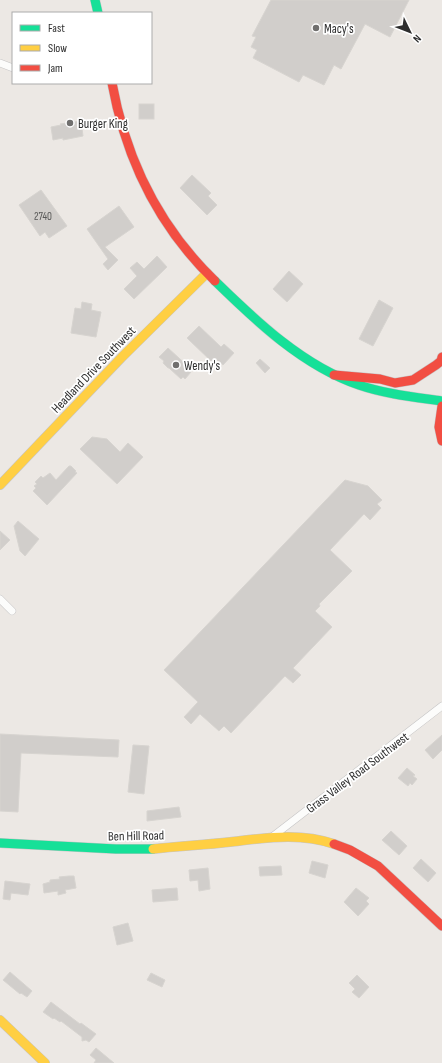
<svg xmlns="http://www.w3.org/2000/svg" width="442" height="1063" font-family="'Sofia Sans Condensed',sans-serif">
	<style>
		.building { fill: #d1cecb; stroke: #d7d4d0 }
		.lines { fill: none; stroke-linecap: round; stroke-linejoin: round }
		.street-casing { stroke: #c5c4c5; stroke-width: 8 }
		.fast-casing { stroke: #c5c4c5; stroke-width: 10 }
		.slow-casing { stroke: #c5c4c5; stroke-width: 10 }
		.jam-casing { stroke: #c5c4c5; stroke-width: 10 }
		.street { stroke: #fcfcfb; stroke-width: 7 }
		.fast { stroke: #16e098; stroke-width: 9 }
		.slow { stroke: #ffcf43; stroke-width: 9 }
		.jam { stroke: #f24e42; stroke-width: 9 }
		.poi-dot { fill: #706f6e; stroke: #fff; stroke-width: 1.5 }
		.labels { text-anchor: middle; stroke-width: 3.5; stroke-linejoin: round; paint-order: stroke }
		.number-label { font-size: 11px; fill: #585857 }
		.poi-label { font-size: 13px; fill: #2e2e2e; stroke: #fff; text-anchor: start }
		.street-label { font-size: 13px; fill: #2e2e2e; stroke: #fff }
	</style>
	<rect width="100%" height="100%" fill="#ece8e4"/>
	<g class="building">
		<polygon points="271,0 409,0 390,37 365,24 341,69 334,65 324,85 303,75 299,82 253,58 257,50 251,47 256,37 252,36"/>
		<rect x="139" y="104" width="15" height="15"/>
		<polygon points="81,121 83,136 63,140 63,138 53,140 51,127 61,125 60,124"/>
		<polygon points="192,175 211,193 208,196 217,205 207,215 180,188"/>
		<polygon points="41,190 67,226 49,238 45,232 40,236 19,205"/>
		<polygon points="119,206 134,227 105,247 118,260 108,270 103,264 108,259 87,229"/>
		<polygon points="157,256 167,267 134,299 124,289 137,276 130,268 137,262 144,269"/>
		<polygon points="289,271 303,284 287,302 273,289"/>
		<polygon points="379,300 393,308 373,346 359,339"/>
		<polygon points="82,302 92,304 91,310 101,312 96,337 71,333 75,308 81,309"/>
		<polygon points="199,326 221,347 224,344 234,353 223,365 214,358 211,361 187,338"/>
		<polygon points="168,348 191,369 189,370 191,372 185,379 183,377 181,379 169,368 168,368 163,363 164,361 159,357"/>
		<polygon points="260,359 270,368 265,373 256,363"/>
		<polygon points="92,437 107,439 120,452 128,443 143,457 117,484 80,449"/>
		<polygon points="69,466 71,466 76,471 75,472 77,473 47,505 33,491 36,488 34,486 37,484 35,482 41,476 43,478 50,473 56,480"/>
		<polygon points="345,480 368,486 382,500 377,504 381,508 370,520 364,514 330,550 352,571 319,604 320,606 315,611 332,627 293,668 301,675 293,683 285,676 231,733 224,726 219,731 200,714 191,724 184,717 198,702 164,670"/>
		<polygon points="18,521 39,539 25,556 20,551 14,526"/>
		<polygon points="0,531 10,540 0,550"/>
		<polygon points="0,734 119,740 118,757 21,753 18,812 0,811"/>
		<polygon points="442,735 442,750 433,759 425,750"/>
		<polygon points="133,745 149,746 144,794 128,792"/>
		<polygon points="407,768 415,775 413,776 417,779 412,785 410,783 408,786 398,778"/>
		<polygon points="179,807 181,817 147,821 147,811"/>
		<polygon points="391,831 407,846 399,855 382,840"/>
		<polygon points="421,859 436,873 428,882 413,868"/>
		<polygon points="312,861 328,865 325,878 309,873"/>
		<polygon points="281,866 282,875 260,876 259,867"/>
		<polygon points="208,868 210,889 199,891 198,880 190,881 189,870"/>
		<polygon points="69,876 74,876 76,888 65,890 66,893 58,895 58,891 44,893 43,884 50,882 50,880 60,879 59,877"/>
		<polygon points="5,881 30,884 28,895 11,893 10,900 3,899"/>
		<polygon points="177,888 178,900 153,902 152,890"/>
		<polygon points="356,888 369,898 366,901 369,904 358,916 344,902"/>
		<polygon points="128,923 133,941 117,945 113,927"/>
		<polygon points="10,972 32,991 27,997 21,993 20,994 3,980"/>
		<polygon points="151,973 165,980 162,987 147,980"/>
		<polygon points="357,975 369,987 359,998 352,992 355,989 349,983"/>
		<polygon points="51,1002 80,1024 81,1023 96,1034 89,1042 86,1040 82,1041 82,1037 61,1021 60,1022 54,1018 53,1019 43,1012"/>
		<polygon points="96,1048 114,1063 94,1063 96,1060 90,1055"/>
	</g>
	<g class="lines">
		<g class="street-casing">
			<g id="street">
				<polyline points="0,63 13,68"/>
				<polyline points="0,599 12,611"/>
				<polyline points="272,837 442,706"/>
			</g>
		</g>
		<g class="fast-casing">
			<g id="fast">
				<polyline points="95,0 98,13"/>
				<path d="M215 281C256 321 303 366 359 385 385 394 414 397 442 401"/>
				<polyline points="0,843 116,849 153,849"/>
			</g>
		</g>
		<g class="slow-casing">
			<g id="slow">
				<polyline points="0,485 122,357 207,273"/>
				<path d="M153 849C179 846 204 845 230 842 265 838 300 832 334 844"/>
				<polyline points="0,1020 45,1063"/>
			</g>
		</g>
		<g class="jam-casing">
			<g id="jam">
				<path d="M112 83C126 160 158 226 215 281"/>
				<polyline points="334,375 380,379 395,383 413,380 436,365 441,361 442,357"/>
				<polyline points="442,406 439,427 442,441"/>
				<polyline points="334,844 350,850 378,866 442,926"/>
			</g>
		</g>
		<use href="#street" class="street"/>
		<use href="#fast" class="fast"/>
		<use href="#slow" class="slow"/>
		<use href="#jam" class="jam"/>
	</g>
	<g class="poi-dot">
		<circle cx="316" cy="28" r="4"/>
		<circle cx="70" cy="123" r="4"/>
		<circle cx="176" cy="365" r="4"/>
	</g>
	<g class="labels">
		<g class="number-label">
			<text x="43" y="220">2740</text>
		</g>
		<g class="poi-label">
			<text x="324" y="33">Macy's</text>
			<text x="78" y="128">Burger King</text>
			<text x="184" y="370">Wendy's</text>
		</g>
		<g class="street-label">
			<text transform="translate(93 369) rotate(-46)" y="5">Headland Drive Southwest</text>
			<text transform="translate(357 772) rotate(-37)" y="5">Grass Valley Road Southwest</text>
			<text transform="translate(136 835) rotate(-1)" y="5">Ben Hill Road</text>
		</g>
	</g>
	<rect x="12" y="12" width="140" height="72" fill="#ffffff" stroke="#ababab"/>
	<rect x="20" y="25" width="20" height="6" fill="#16e098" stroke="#ababab"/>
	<text x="48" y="32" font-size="12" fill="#2e2e2e">Fast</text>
	<rect x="20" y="45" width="20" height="6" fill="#ffcf43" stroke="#ababab"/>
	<text x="48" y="52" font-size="12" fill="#2e2e2e">Slow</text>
	<rect x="20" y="65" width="20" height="6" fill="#f24e42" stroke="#ababab"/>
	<text x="48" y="72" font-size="12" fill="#2e2e2e">Jam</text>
	<g transform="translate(410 32) rotate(133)" stroke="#ffffff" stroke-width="3" paint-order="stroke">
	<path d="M0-3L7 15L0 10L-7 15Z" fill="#2e2e2e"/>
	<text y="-6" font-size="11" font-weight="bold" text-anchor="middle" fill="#2e2e2e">N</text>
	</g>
</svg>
